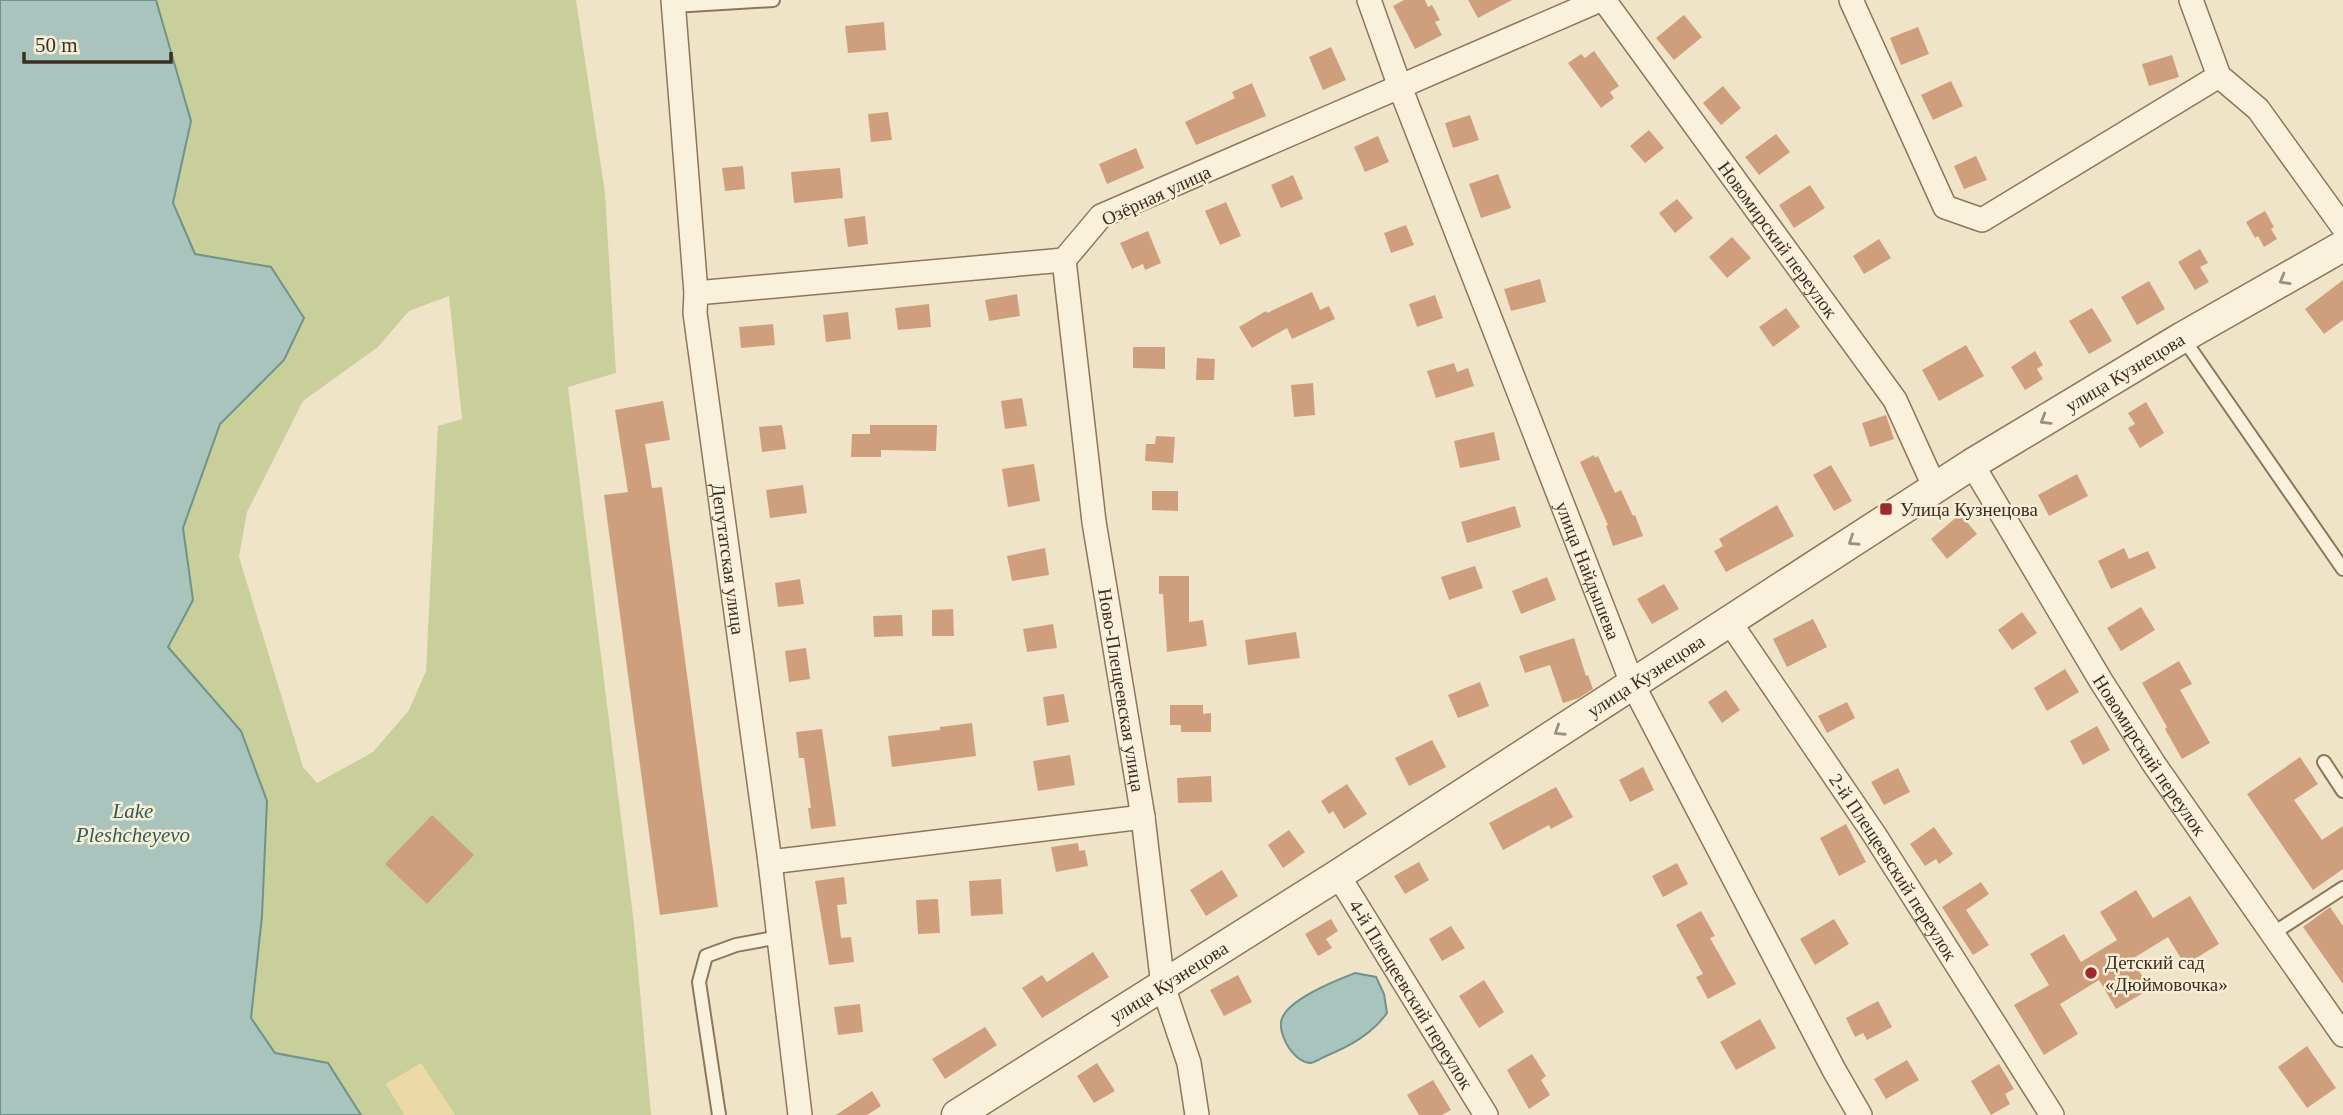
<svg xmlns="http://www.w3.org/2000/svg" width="2343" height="1115" font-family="'Times New Roman',serif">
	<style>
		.green { fill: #c9cf9b; fill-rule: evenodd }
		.sand { fill: #ecd9a5 }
		.water { fill: #a9c4bc; stroke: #6f938a; stroke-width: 2 }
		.building { fill: #cf9f7d }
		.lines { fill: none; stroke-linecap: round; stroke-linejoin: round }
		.service-casing { stroke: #8d765c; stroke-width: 16 }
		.minor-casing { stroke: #8d765c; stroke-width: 26 }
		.tertiary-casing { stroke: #8d765c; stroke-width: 33 }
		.service { stroke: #faf1dc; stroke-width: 12 }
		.minor { stroke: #faf1dc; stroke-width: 23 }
		.tertiary { stroke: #faf1dc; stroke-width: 30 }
		.oneway { stroke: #9c907e }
		.poi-dot { fill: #9e2a2b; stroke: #f7eed8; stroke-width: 2.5 }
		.labels { text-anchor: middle; stroke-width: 5; stroke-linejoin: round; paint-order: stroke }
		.street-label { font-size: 19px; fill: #3d2e20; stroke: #f7eed8 }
		.poi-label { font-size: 19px; fill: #3d2e20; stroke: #f7eed8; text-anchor: start }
		.water-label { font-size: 21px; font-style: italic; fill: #2f5d5a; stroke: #f7eed8 }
	</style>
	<rect width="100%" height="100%" fill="#f0e4c8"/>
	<path class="green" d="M0 0H576L605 193 616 373 568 387 634 924 651 1115H455L421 1064 386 1084 405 1115H0ZM449 296 462 419 438 426 426 671 409 710 373 752 317 783 303 767 239 557 247 512 303 401 378 347 409 311Z"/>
	<polygon class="sand" points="421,1063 455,1115 405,1115 386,1084"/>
	<g class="water">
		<polygon points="0,0 156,0 191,121 173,203 195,254 271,267 304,318 284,360 220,424 183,528 193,600 168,647 241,731 267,801 262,916 251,1018 275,1053 328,1063 361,1115 0,1115"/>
		<path d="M1355 973 1376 977 1384 994 1387 1013C1372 1034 1350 1046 1326 1056 1322 1058 1315 1062 1311 1063 1302 1063 1294 1055 1289 1048 1285 1042 1280 1031 1281 1023 1282 1001 1337 980 1355 973Z"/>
	</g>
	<g class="building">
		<polygon points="1404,0 1425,0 1428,7 1432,5 1440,20 1435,22 1442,35 1415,49 1393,6"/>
		<polygon points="1468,0 1512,0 1478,18"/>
		<polygon points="1684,15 1702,37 1674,60 1656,38"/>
		<polygon points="884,22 886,50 848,53 845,26"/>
		<polygon points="1918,27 1929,54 1901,65 1890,38"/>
		<polygon points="1331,47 1346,80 1323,90 1309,57"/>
		<polygon points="1594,51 1619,86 1610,92 1614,98 1601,108 1568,63 1581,54 1585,58"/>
		<polygon points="2172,55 2179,77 2149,86 2142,64"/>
		<polygon points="1951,81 1963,106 1933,120 1921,95"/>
		<polygon points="1252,83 1266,116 1196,145 1185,122 1235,98 1232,92"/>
		<polygon points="1723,86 1741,108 1721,125 1703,103"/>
		<polygon points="888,112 892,140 871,142 868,114"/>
		<polygon points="1470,115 1479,140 1453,148 1445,123"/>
		<polygon points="1649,130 1664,148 1645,163 1630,146"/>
		<polygon points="1776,134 1790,152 1759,175 1745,157"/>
		<polygon points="1378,136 1389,162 1365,172 1354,147"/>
		<polygon points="1136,148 1144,168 1107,184 1099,164"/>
		<polygon points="1976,156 1987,180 1964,189 1954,166"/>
		<polygon points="743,166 745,189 725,191 722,168"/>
		<polygon points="840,168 843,198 794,203 791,172"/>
		<polygon points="1498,174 1511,208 1481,218 1469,184"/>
		<polygon points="1293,175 1303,199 1281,208 1271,185"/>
		<polygon points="1810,185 1825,208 1794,228 1779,205"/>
		<polygon points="1677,199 1693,218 1675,233 1659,213"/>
		<polygon points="1226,202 1241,236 1220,245 1205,211"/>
		<polygon points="2265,211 2274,227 2271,229 2277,239 2264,247 2258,236 2255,238 2246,222"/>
		<polygon points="865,216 868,244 848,247 844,219"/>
		<polygon points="1406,225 1414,245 1391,253 1384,233"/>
		<polygon points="1148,231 1161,263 1145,270 1143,264 1132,269 1120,243"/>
		<polygon points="1732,237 1751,258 1727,278 1709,257"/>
		<polygon points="1879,239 1891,258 1864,274 1853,256"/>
		<polygon points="2200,249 2208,263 2200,267 2209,282 2195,290 2178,262"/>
		<polygon points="1540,279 1546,302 1511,311 1504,289"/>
		<polygon points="2343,280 2343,320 2324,334 2305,309"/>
		<polygon points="2149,281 2165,309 2137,325 2121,297"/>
		<polygon points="1312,292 1320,310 1329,306 1335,319 1292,339 1287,328 1252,348 1239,327 1266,311 1267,313"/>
		<polygon points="1017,294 1020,316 989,321 985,300"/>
		<polygon points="1435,295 1443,318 1417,327 1409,304"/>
		<polygon points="929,304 931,327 898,330 895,308"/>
		<polygon points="1786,308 1800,327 1773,347 1759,327"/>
		<polygon points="2092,308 2112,341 2089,354 2069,321"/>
		<polygon points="848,312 851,339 826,342 823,315"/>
		<polygon points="773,324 775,345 741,348 739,327"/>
		<polygon points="1966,345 1984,376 1939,401 1922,370"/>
		<polygon points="1133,347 1165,347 1165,369 1133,368"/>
		<polygon points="2035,351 2043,365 2037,369 2043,379 2025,390 2011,367"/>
		<polygon points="1197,358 1215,359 1214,380 1196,380"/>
		<polygon points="1454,363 1457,372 1468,368 1474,386 1436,398 1427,371"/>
		<polygon points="1313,383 1315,415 1294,417 1291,385"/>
		<polygon points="1022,398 1027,426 1005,429 1001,401"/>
		<polygon points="663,401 670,440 645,444 652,488 662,487 718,907 660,915 604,495 628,492 615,410"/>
		<polygon points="2146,402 2164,433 2140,448 2128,428 2135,424 2128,413"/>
		<polygon points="1886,415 1894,439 1870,447 1862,423"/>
		<polygon points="782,425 786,449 762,452 759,427"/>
		<polygon points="870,425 937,425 936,451 881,450 881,457 851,457 852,434 870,434"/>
		<polygon points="1494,432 1500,460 1460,468 1454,441"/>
		<polygon points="1156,436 1175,437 1173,463 1145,461 1146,444 1155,444"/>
		<polygon points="1594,455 1595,458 1598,456 1615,493 1621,490 1633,516 1635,515 1643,536 1613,546 1606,526 1608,525 1580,462"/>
		<polygon points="1034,464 1040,501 1008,507 1002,469"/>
		<polygon points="1831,465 1852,501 1834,511 1813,475"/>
		<polygon points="2077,474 2088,496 2049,516 2038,495"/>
		<polygon points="803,485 807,513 770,518 766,490"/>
		<polygon points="1152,491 1178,491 1178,511 1152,510"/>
		<polygon points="1777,505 1794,536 1726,572 1714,551 1723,546 1719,539"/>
		<polygon points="1515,506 1521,527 1467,543 1461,522"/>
		<polygon points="1960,514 1977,534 1947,559 1931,539"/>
		<polygon points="1045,548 1049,575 1012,581 1007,556"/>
		<polygon points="2124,548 2129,559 2148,551 2156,568 2111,589 2098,561"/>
		<polygon points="1475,566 1483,588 1449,600 1441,577"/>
		<polygon points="1159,576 1189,576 1189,622 1203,620 1207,646 1167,652 1163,594 1159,594"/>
		<polygon points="1547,577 1556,600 1521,614 1512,591"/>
		<polygon points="800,579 804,604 778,607 775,583"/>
		<polygon points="1664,584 1679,609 1652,624 1637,599"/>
		<polygon points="2141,607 2155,630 2121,651 2107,628"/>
		<polygon points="953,609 954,636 932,636 932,610"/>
		<polygon points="2022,612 2037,633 2012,650 1998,630"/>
		<polygon points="902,615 903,636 874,637 873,616"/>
		<polygon points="1813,619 1827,647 1787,667 1773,639"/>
		<polygon points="1053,624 1057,648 1027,652 1023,629"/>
		<polygon points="1296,632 1300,658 1248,665 1245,640"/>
		<polygon points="1574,638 1586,676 1588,675 1593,689 1579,698 1563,703 1550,665 1525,673 1519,656"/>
		<polygon points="806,648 810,679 789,682 785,651"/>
		<polygon points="2179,661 2192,684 2180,690 2210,743 2182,759 2165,729 2167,727 2142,683"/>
		<polygon points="2065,669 2079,692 2047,711 2034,688"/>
		<polygon points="1480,682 1489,706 1458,718 1448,695"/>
		<polygon points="1726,690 1740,710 1722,723 1708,702"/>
		<polygon points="1064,694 1069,722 1047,726 1043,697"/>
		<polygon points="1847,702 1855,718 1827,733 1818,716"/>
		<polygon points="1170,705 1203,705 1203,714 1211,713 1211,732 1181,732 1181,725 1170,725"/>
		<polygon points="972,723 976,756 892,767 888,736 940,730 940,727"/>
		<polygon points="2097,726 2110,750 2083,765 2070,741"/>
		<polygon points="822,729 836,826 811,829 808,808 811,808 804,758 799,758 796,732"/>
		<polygon points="1432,740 1446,767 1409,786 1395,758"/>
		<polygon points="1070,755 1075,785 1038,791 1033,761"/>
		<polygon points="2300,757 2318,784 2294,800 2322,840 2343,826 2343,869 2313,890 2247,794"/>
		<polygon points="1643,767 1654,790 1630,802 1619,780"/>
		<polygon points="1898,768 1910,792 1884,805 1871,782"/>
		<polygon points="1211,776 1212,802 1178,803 1177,778"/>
		<polygon points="1347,784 1367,814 1344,829 1333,811 1329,814 1321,801"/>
		<polygon points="1556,787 1573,817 1551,829 1549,825 1503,850 1489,823"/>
		<polygon points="432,815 474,855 427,904 385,864"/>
		<polygon points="1846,824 1866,862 1839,876 1820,838"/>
		<polygon points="1934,827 1953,854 1939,864 1936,859 1925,866 1910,844"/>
		<polygon points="1289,830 1305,852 1283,868 1268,845"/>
		<polygon points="1078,843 1079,851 1085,850 1088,866 1056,872 1051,847"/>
		<polygon points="1419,862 1429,880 1405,894 1394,876"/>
		<polygon points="1677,863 1688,884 1663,897 1652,876"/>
		<polygon points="1222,870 1238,896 1206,916 1190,890"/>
		<polygon points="844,877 847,904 837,905 841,938 851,937 854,962 829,965 815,881"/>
		<polygon points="1001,879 1003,914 971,916 969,881"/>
		<polygon points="1981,882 1989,894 1966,910 1989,945 1973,955 1942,907"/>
		<polygon points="2136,890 2153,918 2190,896 2219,944 2185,965 2168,937 2132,959 2150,989 2116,1009 2099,980 2060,1004 2078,1034 2044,1055 2014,1005 2049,985 2030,954 2064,934 2081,962 2117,940 2100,912"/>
		<polygon points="938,899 940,933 918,934 916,900"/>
		<polygon points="2330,907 2343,926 2343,984 2303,927"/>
		<polygon points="1701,911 1715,936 1710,938 1736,984 1708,999 1696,977 1703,974 1676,925"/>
		<polygon points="1331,919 1338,931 1326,939 1332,948 1318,956 1305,934"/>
		<polygon points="1834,919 1849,944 1815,965 1800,939"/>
		<polygon points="1451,926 1465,948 1442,961 1429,939"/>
		<polygon points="1093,952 1109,977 1042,1018 1022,988 1042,975 1047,982"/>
		<polygon points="1238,975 1252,1002 1224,1016 1210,990"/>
		<polygon points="1484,980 1504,1012 1479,1028 1459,996"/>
		<polygon points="1878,1001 1892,1027 1867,1040 1863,1033 1855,1037 1846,1018"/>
		<polygon points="860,1004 863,1032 838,1035 834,1007"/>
		<polygon points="1760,1019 1776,1048 1736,1070 1720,1042"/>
		<polygon points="985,1027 997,1045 945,1079 932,1059"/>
		<polygon points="2307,1046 2336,1088 2307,1108 2278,1067"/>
		<polygon points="1532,1054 1546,1076 1541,1080 1550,1095 1529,1109 1507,1070"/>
		<polygon points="1907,1060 1919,1080 1886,1099 1874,1079"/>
		<polygon points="1097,1063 1115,1091 1094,1103 1077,1076"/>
		<polygon points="1999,1064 2014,1089 2005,1094 2010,1104 1991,1115 1971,1081"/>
		<polygon points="1433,1080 1451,1110 1442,1115 1419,1115 1407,1095"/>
		<polygon points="872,1091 881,1106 867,1115 836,1115"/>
	</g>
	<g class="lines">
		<g class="service-casing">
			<g id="service">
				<polyline points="673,6 773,0"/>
				<polyline points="2183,338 2343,569"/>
				<polyline points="2324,762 2343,791"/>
				<polyline points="2272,934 2343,888"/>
				<polyline points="719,1115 699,982 706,956 736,945 779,937"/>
			</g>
		</g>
		<g class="minor-casing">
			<g id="minor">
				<path id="s1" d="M673 0 696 293 695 313 770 862 800 1115"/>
				<path id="s2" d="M1369 0 1400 87 1632 683 1834 1070 1860 1115"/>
				<path id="s3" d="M1604 0 1895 400 1935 488"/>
				<polyline points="1851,0 1945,207 1982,220 2219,76"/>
				<polyline points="2191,0 2219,76 2258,109 2343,227"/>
				<path id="s4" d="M1064 260 1094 522 1143 817 1163 986 1189 1063 1197 1115"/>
				<polyline points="696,293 1064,260 1101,216 1600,0"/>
				<path id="s5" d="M1972 464 2101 681 2154 764 2343 1035"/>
				<path id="s6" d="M1729 621 1874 834 2052 1115"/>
				<polyline points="770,862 1143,817"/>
				<path id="s7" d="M1338 875 1486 1115"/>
			</g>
		</g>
		<g class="tertiary-casing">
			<g id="tertiary">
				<path id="s8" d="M957 1115 1338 875 1972 464 2183 337 2343 246"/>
			</g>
		</g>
		<use href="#service" class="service"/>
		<use href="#minor" class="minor"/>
		<use href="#tertiary" class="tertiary"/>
	</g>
	<defs><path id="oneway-chevron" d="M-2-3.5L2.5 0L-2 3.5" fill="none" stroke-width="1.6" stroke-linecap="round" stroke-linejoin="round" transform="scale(1.75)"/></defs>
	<g class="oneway">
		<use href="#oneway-chevron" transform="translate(2284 280) rotate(150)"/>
		<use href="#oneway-chevron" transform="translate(2045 420) rotate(149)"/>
		<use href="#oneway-chevron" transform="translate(1853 541) rotate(147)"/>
		<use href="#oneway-chevron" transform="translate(1559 731) rotate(147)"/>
	</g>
	<g class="poi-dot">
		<rect x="1879" y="502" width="14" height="14" rx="3.5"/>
		<circle cx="2091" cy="973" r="7"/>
	</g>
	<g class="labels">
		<g class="street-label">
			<text transform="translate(1156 195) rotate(-25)" y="7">Озёрная улица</text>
			<text dy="7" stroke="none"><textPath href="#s3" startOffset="296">Новомирский переулок</textPath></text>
			<text dy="7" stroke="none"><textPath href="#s8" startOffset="1384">улица Кузнецова</textPath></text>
			<text dy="7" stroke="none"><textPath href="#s1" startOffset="562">Депутатская улица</textPath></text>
			<text dy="7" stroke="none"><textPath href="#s2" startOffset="611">улица Найдышева</textPath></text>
			<text dy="7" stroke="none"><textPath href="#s8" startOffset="817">улица Кузнецова</textPath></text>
			<text dy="7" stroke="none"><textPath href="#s4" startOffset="434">Ново-Плещеевская улица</textPath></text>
			<text dy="7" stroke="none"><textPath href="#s5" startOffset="341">Новомирский переулок</textPath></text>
			<text dy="7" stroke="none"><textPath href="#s6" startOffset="296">2-й Плещеевский переулок</textPath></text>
			<text dy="7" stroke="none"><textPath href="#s8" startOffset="250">улица Кузнецова</textPath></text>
			<text dy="7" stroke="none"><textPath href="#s7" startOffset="140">4-й Плещеевский переулок</textPath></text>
		</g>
		<g class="poi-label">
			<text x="1900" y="516">Улица Кузнецова</text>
			<text x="2105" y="969">Детский сад<tspan x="2105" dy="22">«Дюймовочка»</tspan></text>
		</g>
		<g class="water-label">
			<text x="133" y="818">Lake<tspan x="133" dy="24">Pleshcheyevo</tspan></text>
		</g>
	</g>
	<path d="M24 52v10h147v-10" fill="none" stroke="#3d2e20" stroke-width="3.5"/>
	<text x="35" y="52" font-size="21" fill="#3d2e20" stroke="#f7eed8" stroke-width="5" paint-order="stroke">50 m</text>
</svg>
